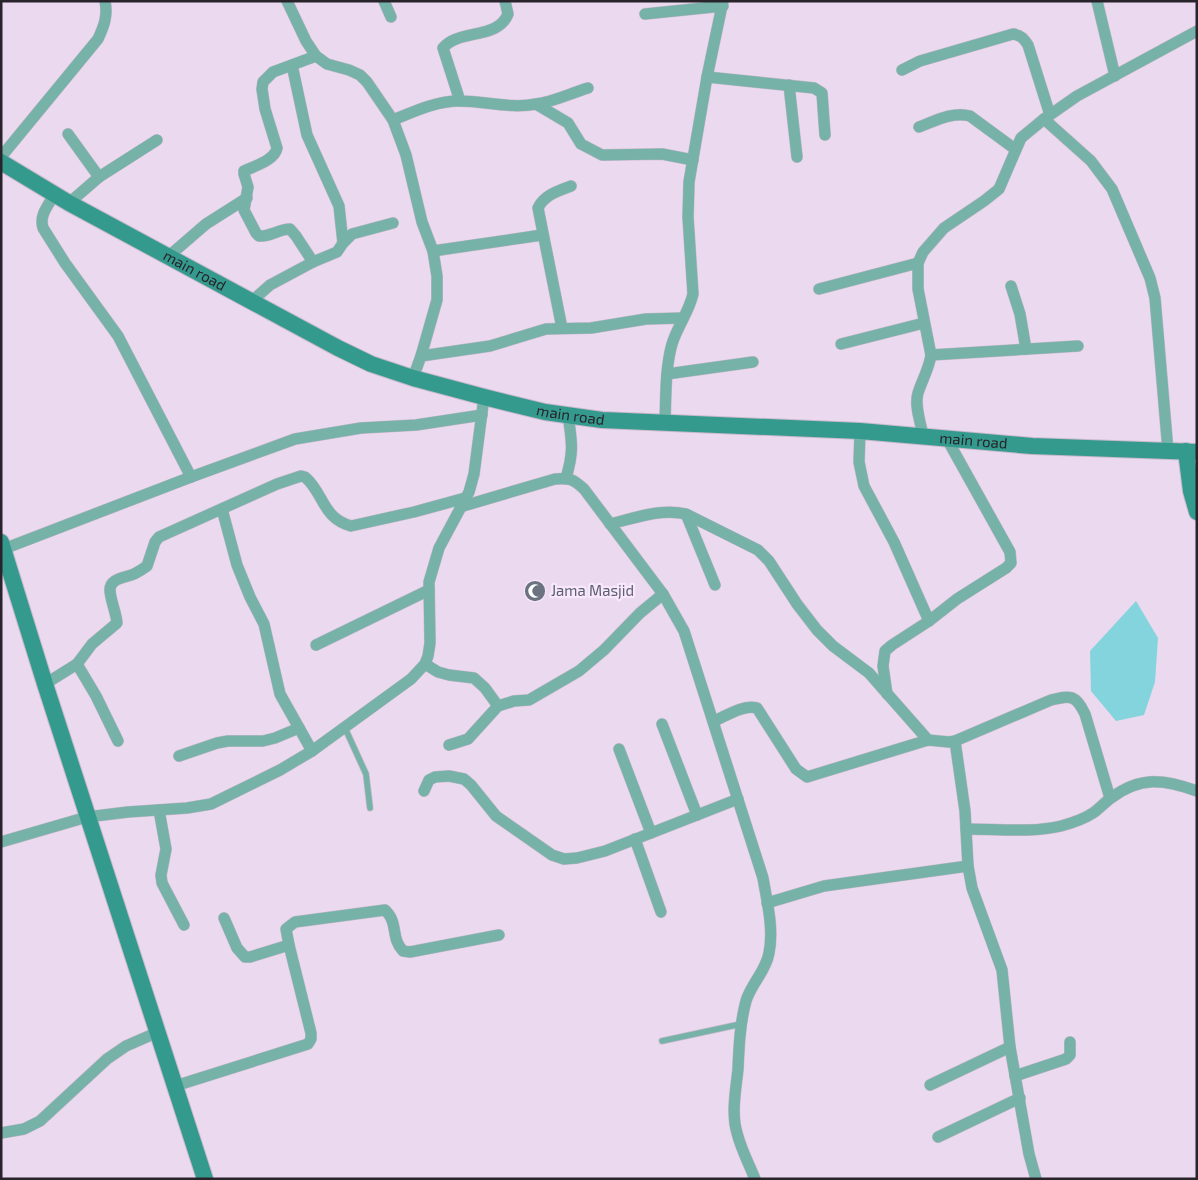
<svg xmlns="http://www.w3.org/2000/svg" width="1198" height="1180" font-family="'Exo 2',sans-serif">
	<style>
		.water { fill: #83d4dc }
		.lines { fill: none; stroke-linecap: round; stroke-linejoin: round }
		.lane-casing { stroke: #c8b9cc; stroke-width: 7 }
		.street-casing { stroke: #c8b9cc; stroke-width: 12 }
		.secondary-casing { stroke: #c8b9cc; stroke-width: 18 }
		.lane { stroke: #77b2a8; stroke-width: 5.5 }
		.street { stroke: #77b2a8; stroke-width: 11 }
		.secondary { stroke: #339a8d; stroke-width: 16 }
		.labels { text-anchor: middle; stroke-width: 4.5; stroke-linejoin: round; paint-order: stroke }
		.street-label { font-size: 15px; fill: #29232b; stroke: #f9e8fd }
		.worship-label { font-size: 15px; fill: #5b616d; stroke: #f9e8fd; text-anchor: start }
	</style>
	<rect width="100%" height="100%" fill="#ebdaef"/>
	<polygon class="water" points="1136,601 1158,638 1155,682 1144,715 1116,721 1091,691 1090,651"/>
	<g class="lines">
		<g class="lane-casing">
			<g id="lane">
				<polyline points="345,728 366,774 370,808"/>
				<polyline points="662,1041 741,1024"/>
			</g>
		</g>
		<g class="street-casing">
			<g id="street">
				<polyline points="287,1 306,41 316,56 327,64 349,70 360,75 367,82 393,120 406,155 422,222 433,251 437,276 437,300 421,356 413,378"/>
				<polyline points="384,1 391,17"/>
				<polyline points="1097,1 1115,76"/>
				<polyline points="645,14 723,6"/>
				<polyline points="292,65 307,135 339,206 343,243"/>
				<path d="M902 70 920 61 1013 34C1021 35 1024 39 1028 45L1050 115"/>
				<polyline points="707,77 814,88 822,93 825,135"/>
				<polyline points="789,85 797,157"/>
				<path d="M460 101 443 48C458 29 498 40 508 14L505 1"/>
				<polyline points="536,104 568,123 581,144 602,155 662,154 693,160"/>
				<polyline points="1044,119 1091,161 1112,189 1150,278 1155,298 1168,451"/>
				<path d="M393 120C415 111 436 101 459 101 484 101 511 109 536 104 553 102 571 93 588 88"/>
				<path d="M919 127C935 121 953 111 970 116L1015 149"/>
				<polyline points="68,134 99,177"/>
				<path d="M1 157 98 39C104 26 108 16 105 1"/>
				<path d="M54 195C48 206 39 215 43 228L65 263 118 336 191 477"/>
				<polyline points="69,203 99,177 157,140"/>
				<polyline points="433,251 542,235"/>
				<polyline points="169,256 206,224 247,198"/>
				<path d="M313 262 296 236 290 229C279 229 270 237 259 236L256 233 244 210 248 187 244 174V171C255 166 275 160 277 148L265 109 262 89 263 82 273 72 316 56"/>
				<polyline points="1011,286 1020,314 1026,349"/>
				<polyline points="819,289 918,263"/>
				<polyline points="252,301 270,285 313,262 337,252 343,243 352,234 393,223"/>
				<path d="M562 328 538 208C544 195 558 191 571 186"/>
				<polyline points="841,344 924,323"/>
				<polyline points="931,355 1078,346"/>
				<polyline points="421,356 490,346 546,329 591,328 646,319 683,318"/>
				<polyline points="667,374 753,362"/>
				<path d="M665 422C666 397 665 369 672 344 677 327 689 312 693 294L688 217 689 182 707 77 723 1"/>
				<polyline points="860,431 859,462 864,486 894,542 929,621"/>
				<path d="M923 436C921 423 914 406 918 393 922 380 929 369 931 355L918 289V263L923 252 944 228 984 201 999 189 1021 138 1044 119 1077 96 1197 31"/>
				<path d="M566 478C574 451 572 443 568 415"/>
				<path d="M460 507 555 479C571 478 573 479 584 489L663 594 684 631 763 878C767 902 774 929 769 953 766 971 751 984 746 1001 740 1023 739 1046 738 1069 736 1089 731 1113 737 1133 741 1149 749 1164 755 1179"/>
				<polyline points="222,509 237,565 250,597 264,624 280,694 312,751"/>
				<polyline points="686,514 715,585"/>
				<path d="M610 524C635 518 661 508 686 514L758 550 769 561 797 604 817 630 833 646 869 673 928 740"/>
				<polyline points="1,550 191,477 295,439 361,428 416,425 482,415"/>
				<polyline points="316,645 429,590"/>
				<polyline points="77,664 96,696 118,741"/>
				<polyline points="425,664 438,672 449,675 474,678 485,688 498,706 514,701 529,700 579,671 604,650 640,613 663,594"/>
				<path d="M45 684 77 664 92 644 117 623C116 612 111 602 110 591 109 578 125 578 134 574 138 572 143 569 147 566L155 542 159 537 277 484 301 476 305 477C324 493 322 518 351 526L414 512 465 498"/>
				<polyline points="887,694 883,666 885,651 892,645 929,621 957,599 1006,568 1011,563 1010,552 947,439"/>
				<path d="M714 721C726 716 744 704 757 708L796 769 807 777 928 740 949 742 955 741 1051 700C1071 695 1076 695 1085 714L1110 798"/>
				<polyline points="662,724 697,815"/>
				<polyline points="955,741 965,811 968,866 972,888 1002,970 1010,1047 1029,1154 1036,1179"/>
				<polyline points="449,745 468,739 498,706"/>
				<polyline points="619,749 651,833"/>
				<polyline points="179,756 217,743 228,741 263,741 275,738 299,728"/>
				<polyline points="424,791 429,780 435,777 449,776 464,779 471,785 496,816 552,855 564,859 577,858 605,851 738,799"/>
				<polyline points="159,810 166,849 161,875 162,883 184,925"/>
				<path d="M966 829C995 829 1033 833 1061 826 1072 823 1084 819 1093 813 1099 809 1104 803 1111 798 1140 776 1164 779 1197 791"/>
				<polyline points="635,839 661,912"/>
				<polyline points="1,842 87,817 128,812 187,808 211,804 280,770 312,751 411,679 425,664 428,656 430,643 429,582 439,548 469,492 474,474 484,397"/>
				<polyline points="767,903 824,886 968,866"/>
				<polyline points="224,918 237,948 245,957 250,957 289,945"/>
				<polyline points="1015,1076 1066,1059 1070,1055 1070,1042"/>
				<polyline points="930,1085 1010,1047"/>
				<path d="M175 1086 308 1044 311 1039V1033L289 945 286 929 295 922 385 910C399 923 390 937 403 951L410 952 499 935"/>
				<polyline points="1,1133 24,1129 40,1121 107,1059 126,1046 158,1032"/>
				<polyline points="938,1137 1020,1098"/>
			</g>
		</g>
		<g class="secondary-casing">
			<g id="secondary">
				<path id="s1" d="M1 162 69 203 338 348 371 364 413 378 484 397 545 412 602 420 860 431 1032 446 1197 452"/>
				<polyline points="1186,451 1191,491 1197,512"/>
				<polyline points="1,542 45,684 205,1179"/>
			</g>
		</g>
		<use href="#lane" class="lane"/>
		<use href="#street" class="street"/>
		<use href="#secondary" class="secondary"/>
	</g>
	<defs>
		<g id="mosque-disc" transform="scale(1.125)"><circle r="9.5" fill="#6b7280" stroke="#f9e8fd"/><path d="M3.5-4.9A6 6 0 1 0 3.5 4.9A5 5 0 1 1 3.5-4.9Z" fill="#fff"/></g>
	</defs>
	<g fill-rule="evenodd">
		<use href="#mosque-disc" x="535" y="591"/>
	</g>
	<g class="labels">
		<g class="street-label">
			<text dy="5" stroke="none"><textPath href="#s1" startOffset="222">main road</textPath></text>
			<text dy="5" stroke="none"><textPath href="#s1" startOffset="628">main road</textPath></text>
			<text dy="5" stroke="none"><textPath href="#s1" startOffset="1032">main road</textPath></text>
		</g>
		<g class="worship-label">
			<text x="551" y="596">Jama Masjid</text>
		</g>
	</g>
	<rect width="1198" height="1180" fill="none" stroke="#29232b" stroke-width="5"/>
</svg>
